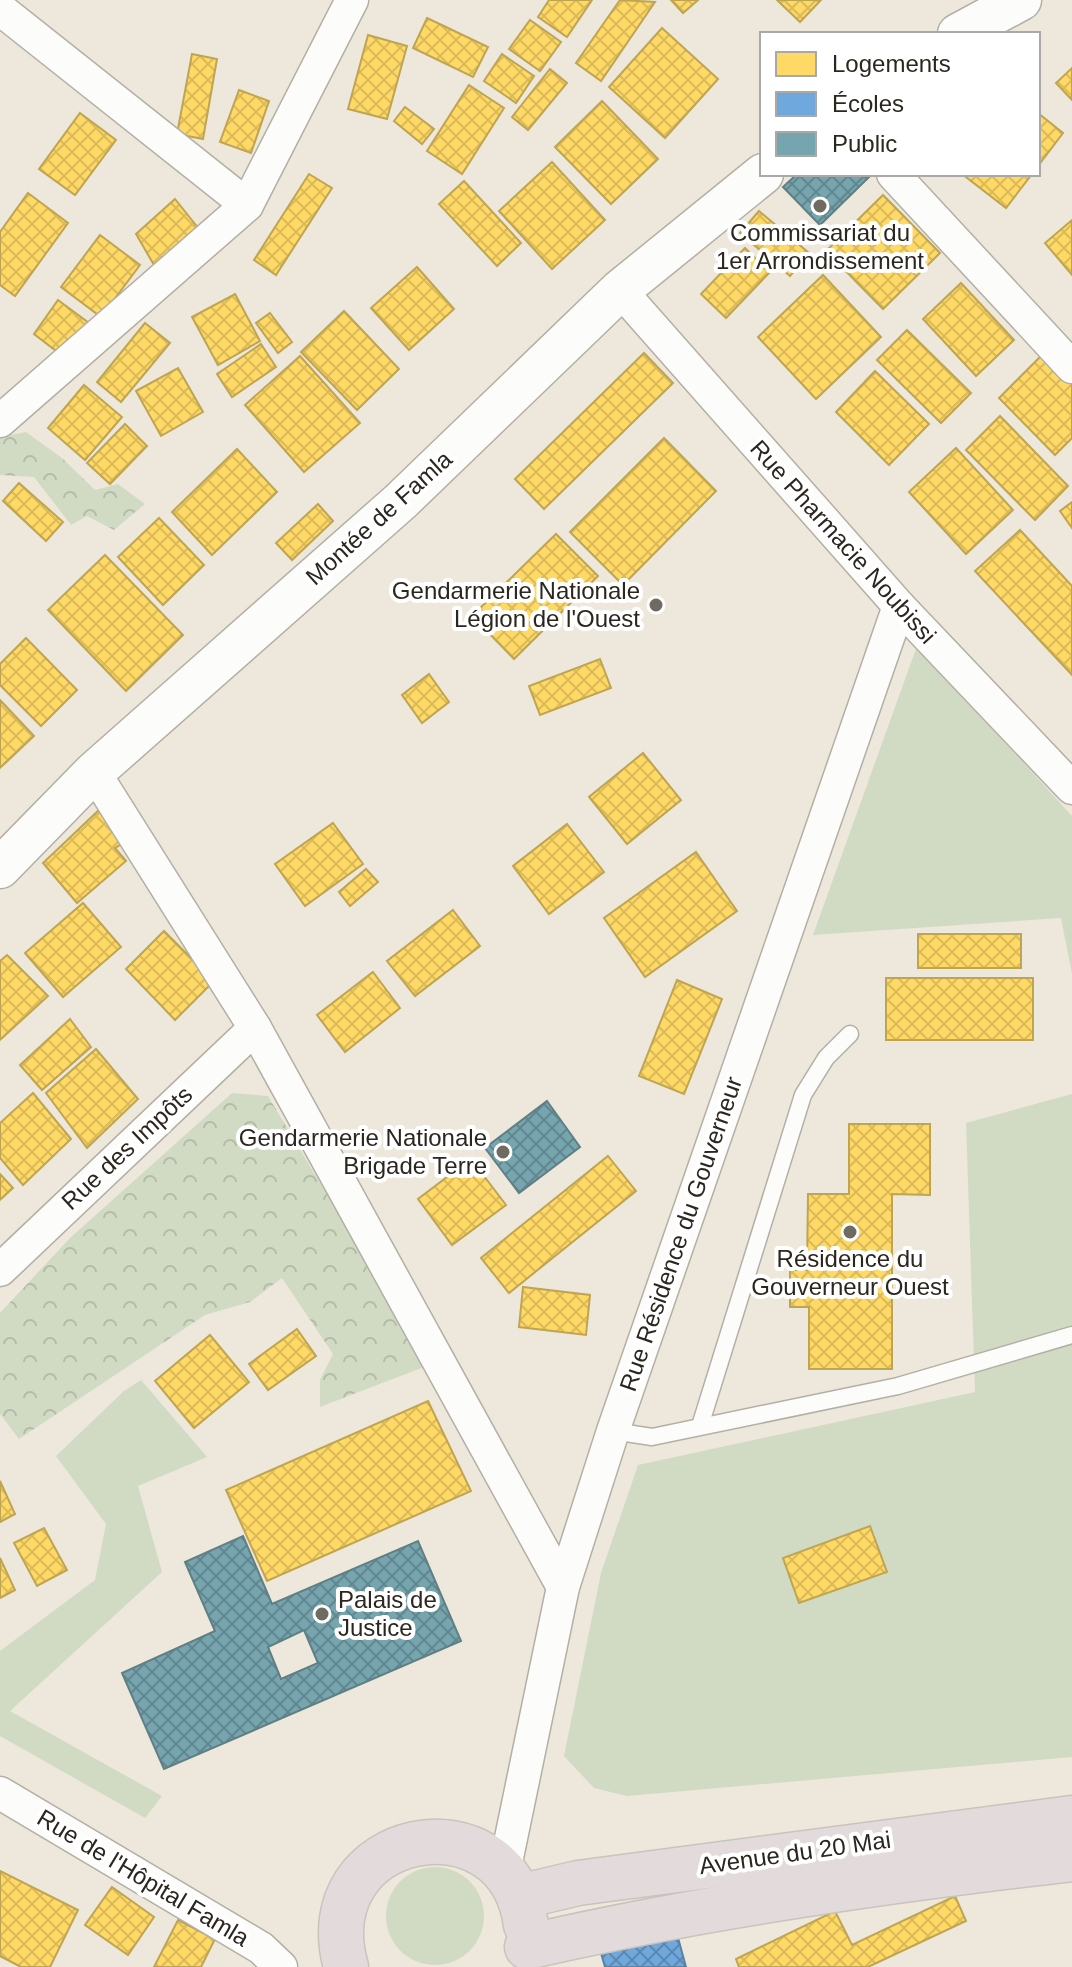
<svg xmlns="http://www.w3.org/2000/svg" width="1072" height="1967" font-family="Helvetica,sans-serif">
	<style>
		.green { fill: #d1dbc4 }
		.forest { fill: url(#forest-crowns) }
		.homes { fill: url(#homes-cross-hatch); stroke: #bfa451; stroke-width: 2 }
		.schools { fill: url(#schools-cross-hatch); stroke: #5b81a3; stroke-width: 2 }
		.public { fill: url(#public-cross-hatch); stroke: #607f84; stroke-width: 2; fill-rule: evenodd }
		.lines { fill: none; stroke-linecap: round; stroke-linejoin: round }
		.service-casing { stroke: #b3afa5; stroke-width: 19 }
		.minor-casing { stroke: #b3afa5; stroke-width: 35 }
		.tertiary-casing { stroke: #b3afa5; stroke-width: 43 }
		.trunk-casing { stroke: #c6c4bd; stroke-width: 47 }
		.service { stroke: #fcfcfa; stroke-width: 16 }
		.minor { stroke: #fcfcfa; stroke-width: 32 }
		.tertiary { stroke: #fcfcfa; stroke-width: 40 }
		.trunk { stroke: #e3dbdb; stroke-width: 44 }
		.poi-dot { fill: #6f6b61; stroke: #fff; stroke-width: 3 }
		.labels { text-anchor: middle; stroke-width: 8; stroke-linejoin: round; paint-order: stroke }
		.poi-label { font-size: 24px; fill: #2b271f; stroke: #fff }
		.street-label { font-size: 24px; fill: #2b271f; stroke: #fff }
	</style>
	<defs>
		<pattern id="forest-crowns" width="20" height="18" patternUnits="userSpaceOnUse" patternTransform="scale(2)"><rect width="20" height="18" fill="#d1dbc4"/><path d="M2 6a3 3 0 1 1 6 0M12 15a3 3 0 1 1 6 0" fill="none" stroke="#b4bca8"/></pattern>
		<pattern id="homes-cross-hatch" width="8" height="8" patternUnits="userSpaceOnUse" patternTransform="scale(2)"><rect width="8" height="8" fill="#ffd966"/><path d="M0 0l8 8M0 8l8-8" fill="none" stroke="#dbba58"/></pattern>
		<pattern id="schools-cross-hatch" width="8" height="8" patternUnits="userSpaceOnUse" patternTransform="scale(2)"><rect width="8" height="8" fill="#6fa8dc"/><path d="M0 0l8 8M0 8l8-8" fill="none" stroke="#5b89b2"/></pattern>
		<pattern id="public-cross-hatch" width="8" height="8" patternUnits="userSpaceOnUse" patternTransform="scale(2)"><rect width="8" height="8" fill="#76a5af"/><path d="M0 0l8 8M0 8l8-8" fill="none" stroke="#61868e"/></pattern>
	</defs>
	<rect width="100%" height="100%" fill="#ede8db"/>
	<g class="green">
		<polygon points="917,646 1072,816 1072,974 1061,918 813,935"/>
		<polygon points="1072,1094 1072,1757 627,1796 594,1788 564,1756 601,1573 638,1465 975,1392 966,1123"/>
		<polygon points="141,1380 207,1457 138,1486 162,1572 10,1711 162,1796 145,1818 0,1736 0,1651 95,1580 106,1524 56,1456 124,1391"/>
		<circle cx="435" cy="1916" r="49"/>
	</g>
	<g class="forest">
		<polygon points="26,432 62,458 95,490 118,484 145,504 114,530 87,516 71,525 34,477 0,475 0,437"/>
		<polygon points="232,1093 268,1096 429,1365 320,1407 320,1380 333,1354 282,1278 250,1302 205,1315 19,1439 0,1414 0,1313 70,1238"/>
	</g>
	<g class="homes">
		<polygon points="549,0 592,0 567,37 538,17"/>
		<polygon points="620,0 655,2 601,81 576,63"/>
		<polygon points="671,0 698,0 683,13"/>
		<polygon points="777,0 821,0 800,22"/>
		<polygon points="427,18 488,47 473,77 413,48"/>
		<polygon points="530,20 561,42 540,71 509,49"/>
		<polygon points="662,28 718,79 665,138 609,87"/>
		<polygon points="368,35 407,46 387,119 348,109"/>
		<polygon points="192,54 217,59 203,139 177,134"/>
		<polygon points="502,54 534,76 516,103 484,81"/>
		<polygon points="1072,68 1072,100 1056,83"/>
		<polygon points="550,69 567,83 528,130 512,117"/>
		<polygon points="469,85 504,108 462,174 427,151"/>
		<polygon points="239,90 269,101 251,153 220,142"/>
		<polygon points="602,101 658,159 611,204 555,147"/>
		<polygon points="405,107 434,129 422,144 394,121"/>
		<polygon points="80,113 116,140 75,195 39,169"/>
		<polygon points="1038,113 1063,133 1038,166"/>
		<polygon points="552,162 605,220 552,269 499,211"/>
		<polygon points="309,174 332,188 276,275 254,260"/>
		<polygon points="962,174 1032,174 1006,208"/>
		<polygon points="464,181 521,243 497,266 439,204"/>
		<polygon points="28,193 68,223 15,296 0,285 0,232"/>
		<polygon points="883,195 940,253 883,309 826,251"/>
		<polygon points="175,199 199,229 154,265 136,234"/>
		<polygon points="759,211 809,253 790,276 740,233"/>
		<polygon points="1072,220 1072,275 1045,243"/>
		<polygon points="100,235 140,265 101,317 61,287"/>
		<polygon points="745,248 770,272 726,318 701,294"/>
		<polygon points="417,267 454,309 409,350 371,308"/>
		<polygon points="823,275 881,337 816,399 758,337"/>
		<polygon points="961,283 1014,340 976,376 923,319"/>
		<polygon points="235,294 260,341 218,365 192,317"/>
		<polygon points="58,300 89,323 64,357 34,334"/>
		<polygon points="344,311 399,369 357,410 301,352"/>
		<polygon points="270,313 292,342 278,353 256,323"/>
		<polygon points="145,323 170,343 121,402 97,382"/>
		<polygon points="907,330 971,393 941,423 877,360"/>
		<polygon points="261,344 276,367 232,397 217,374"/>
		<polygon points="644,353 673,383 544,509 515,479"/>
		<polygon points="1044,353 1072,382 1072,438 1055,455 999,398"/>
		<polygon points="300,356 360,423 304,472 245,405"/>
		<polygon points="178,368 203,412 161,436 136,391"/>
		<polygon points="875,371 929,424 889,465 836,412"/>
		<polygon points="84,385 122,417 85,460 48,428"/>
		<polygon points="1000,416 1068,486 1035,520 966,450"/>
		<polygon points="125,424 147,446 110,484 87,463"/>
		<polygon points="664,438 716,491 623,585 570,532"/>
		<polygon points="956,448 1013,510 966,554 909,492"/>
		<polygon points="237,449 277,492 212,555 172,512"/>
		<polygon points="19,483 63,522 46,541 3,501"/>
		<polygon points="1072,502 1072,528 1060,511"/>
		<polygon points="318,504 333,521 292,560 276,543"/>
		<polygon points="159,518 204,565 163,605 118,557"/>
		<polygon points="1020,530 1072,586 1072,675 975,571"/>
		<polygon points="556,534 598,576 514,659 472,616"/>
		<polygon points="105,555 183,635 126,691 48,610"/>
		<polygon points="26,638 77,690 41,726 0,685 0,664"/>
		<polygon points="600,659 611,688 540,715 529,686"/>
		<polygon points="429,674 449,702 422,723 402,695"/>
		<polygon points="0,700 34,736 0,768"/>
		<polygon points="643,753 681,800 627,844 589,797"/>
		<polygon points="101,808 127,841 115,848 126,861 77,903 43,863"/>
		<polygon points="333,823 363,864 305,906 275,864"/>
		<polygon points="567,824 604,872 549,914 513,866"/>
		<polygon points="696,852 737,911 645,977 604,918"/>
		<polygon points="366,869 378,882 350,906 339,892"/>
		<polygon points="83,903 121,947 63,997 25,953"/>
		<polygon points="453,910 480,946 415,996 387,961"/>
		<polygon points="164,931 214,981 175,1020 126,969"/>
		<rect x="918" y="934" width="103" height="34"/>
		<polygon points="7,955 48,996 0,1040 0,961"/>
		<polygon points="373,972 400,1008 345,1052 317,1015"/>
		<rect x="886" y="978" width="147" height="62"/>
		<polygon points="677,980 722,999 684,1094 639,1076"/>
		<polygon points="70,1019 91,1047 42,1090 20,1065"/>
		<polygon points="96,1049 138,1099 87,1148 46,1093"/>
		<polygon points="33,1093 71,1139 23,1185 0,1158 0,1123"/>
		<polygon points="849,1124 930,1124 930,1195 892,1194 892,1369 809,1369 809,1307 790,1307 790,1270 807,1270 808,1194 849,1194"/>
		<polygon points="608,1156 636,1191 509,1293 481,1258"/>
		<polygon points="471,1159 506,1205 452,1245 418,1199"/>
		<polygon points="0,1174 13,1188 0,1200"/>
		<polygon points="523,1287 590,1295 586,1335 519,1327"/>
		<polygon points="297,1329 316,1356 268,1390 249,1364"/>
		<polygon points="210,1335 249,1382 194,1428 155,1381"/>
		<polygon points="428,1401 471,1491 267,1581 226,1490"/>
		<polygon points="0,1481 15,1514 0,1522"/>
		<polygon points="870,1526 887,1572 799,1603 783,1558"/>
		<polygon points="44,1528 67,1570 37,1586 14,1543"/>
		<polygon points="0,1558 15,1590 0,1598"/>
		<polygon points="0,1871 78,1910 50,1967 21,1967 0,1956"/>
		<polygon points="112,1887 154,1917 128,1955 85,1925"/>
		<polygon points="955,1896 966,1921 868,1967 739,1967 736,1959 835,1911 852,1945"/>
		<polygon points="178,1920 215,1939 201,1967 154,1967"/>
	</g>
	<polygon class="schools" points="677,1934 686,1967 605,1967 601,1953"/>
	<g class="public">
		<polygon points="797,174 871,174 871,175 820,225 783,187"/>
		<polygon points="547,1101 580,1147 519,1193 485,1148"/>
		<path d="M243 1536 272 1604 418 1541 461 1641 164 1769 122 1673 215 1631 185 1562ZM304 1630 318 1663 281 1679 268 1647Z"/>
	</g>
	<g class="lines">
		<g class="service-casing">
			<g id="service">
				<polyline points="700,1426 803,1095 826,1058 850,1034"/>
				<polyline points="613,1431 652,1437 898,1386 1072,1335"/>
			</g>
		</g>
		<g class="minor-casing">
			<g id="minor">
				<polyline points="0,9 247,205"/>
				<polyline points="893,174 1072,367"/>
				<polyline points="620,290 899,606 1072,788"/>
				<polyline points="0,421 247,205 352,0"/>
				<polyline points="94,772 255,1028 563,1587"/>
				<polyline points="0,1270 255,1028"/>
				<polyline points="0,1793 261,1948 281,1967"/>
				<polyline points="504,1872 563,1587 613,1431 899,606"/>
			</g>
		</g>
		<g class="tertiary-casing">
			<g id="tertiary">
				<polyline points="958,34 1021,0"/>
				<polyline points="0,868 94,772 401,501 620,290 763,174"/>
			</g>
		</g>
		<g class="trunk-casing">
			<g id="trunk">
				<polyline points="519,1897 578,1883 1072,1818"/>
				<path d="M527 1947C705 1906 890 1880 1072 1859"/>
				<path d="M346 1967C307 1829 509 1791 526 1925"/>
			</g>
		</g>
		<use href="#service" class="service"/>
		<use href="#minor" class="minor"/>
		<use href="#tertiary" class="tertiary"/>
		<use href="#trunk" class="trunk"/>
	</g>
	<g class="poi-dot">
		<circle cx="820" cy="206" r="8"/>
		<circle cx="656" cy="605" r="8"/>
		<circle cx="503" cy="1152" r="8"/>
		<circle cx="850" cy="1232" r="8"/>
		<circle cx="322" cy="1614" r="8"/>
	</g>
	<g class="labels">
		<g class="poi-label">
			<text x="820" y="241">Commissariat du<tspan x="820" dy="28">1er Arrondissement</tspan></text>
			<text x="640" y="599" text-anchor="end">Gendarmerie Nationale<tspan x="640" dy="28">Légion de l'Ouest</tspan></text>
			<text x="487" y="1146" text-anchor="end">Gendarmerie Nationale<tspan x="487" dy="28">Brigade Terre</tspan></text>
			<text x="850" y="1267">Résidence du<tspan x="850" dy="28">Gouverneur Ouest</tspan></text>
			<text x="338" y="1608" text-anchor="start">Palais de<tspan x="338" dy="28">Justice</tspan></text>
		</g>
		<g class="street-label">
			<text transform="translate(379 518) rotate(-42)" y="8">Montée de Famla</text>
			<text transform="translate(843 542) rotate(48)" y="8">Rue Pharmacie Noubissi</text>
			<text transform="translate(127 1148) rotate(-43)" y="8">Rue des Impôts</text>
			<text transform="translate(681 1234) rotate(-71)" y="8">Rue Résidence du Gouverneur</text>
			<text transform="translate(795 1853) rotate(-8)" y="8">Avenue du 20 Mai</text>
			<text transform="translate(143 1878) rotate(31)" y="8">Rue de l'Hôpital Famla</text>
		</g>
	</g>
	<rect x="760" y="32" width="280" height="144" fill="#ffffff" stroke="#aaa9a5" stroke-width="2"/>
	<rect x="776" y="52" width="40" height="24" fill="#ffd966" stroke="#aaa9a5" stroke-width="2"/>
	<text x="832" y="72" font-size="24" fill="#2b271f">Logements</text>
	<rect x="776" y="92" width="40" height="24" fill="#6fa8dc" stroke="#aaa9a5" stroke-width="2"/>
	<text x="832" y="112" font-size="24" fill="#2b271f">Écoles</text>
	<rect x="776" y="132" width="40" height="24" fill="#76a5af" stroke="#aaa9a5" stroke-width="2"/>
	<text x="832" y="152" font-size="24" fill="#2b271f">Public</text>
</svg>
